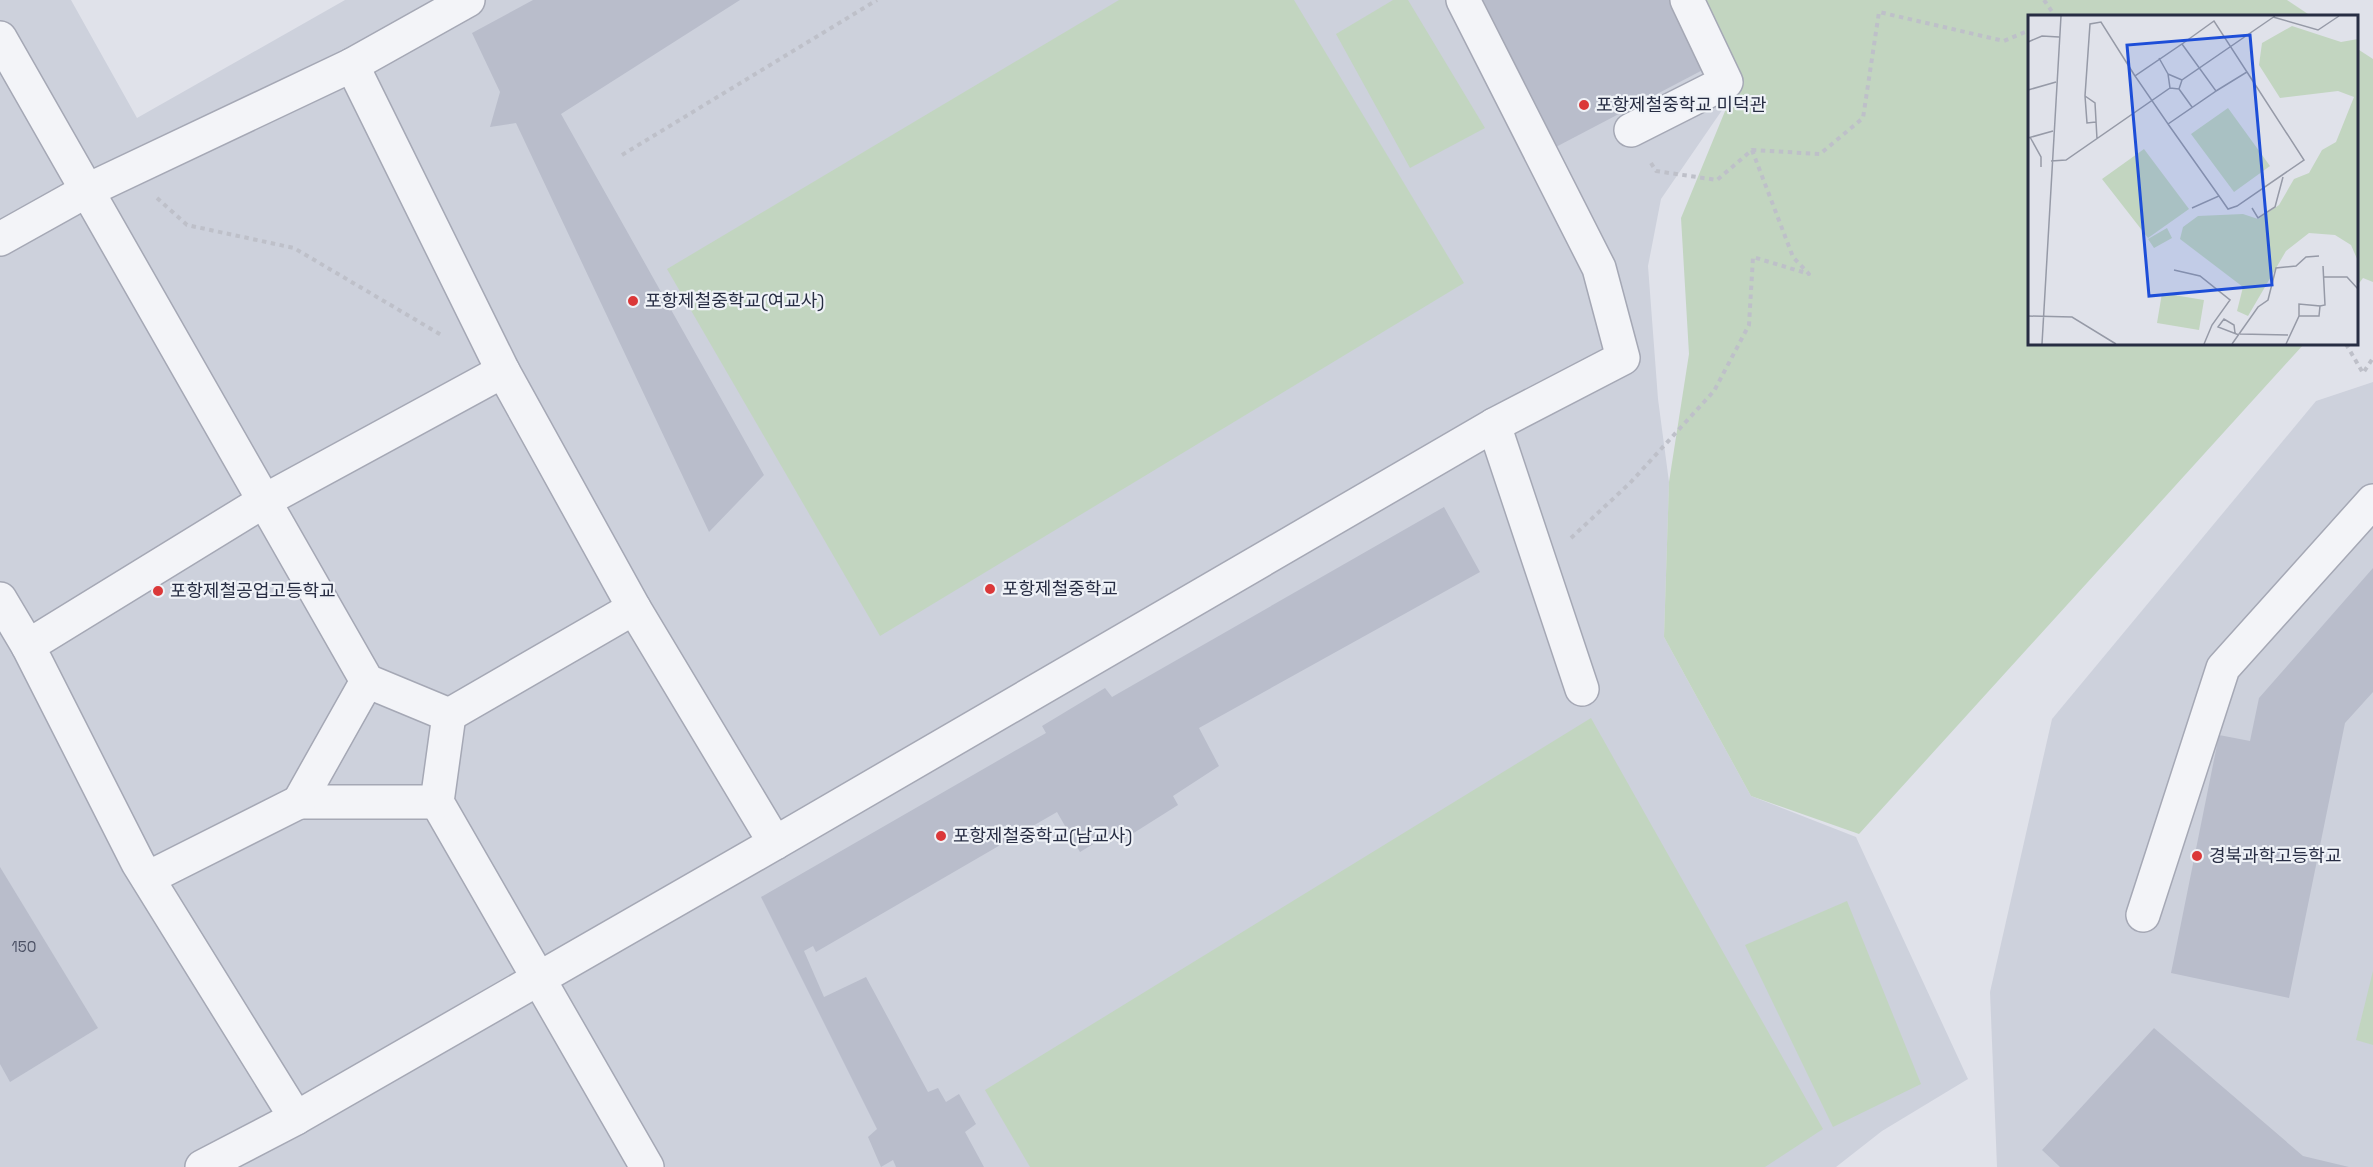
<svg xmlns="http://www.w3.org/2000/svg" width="2373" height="1167" font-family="'Space Grotesk','Noto Sans KR',sans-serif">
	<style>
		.built { fill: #cdd1dc }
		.green { fill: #c2d5c0 }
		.building { fill: #b9bdcb }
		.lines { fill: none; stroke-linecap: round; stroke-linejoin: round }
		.minor-casing { stroke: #a5a8b5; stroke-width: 36 }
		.path { stroke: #bec0c9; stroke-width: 4; stroke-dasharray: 4.5 4.5; stroke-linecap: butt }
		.minor { stroke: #f3f4f8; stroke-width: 33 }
		.poi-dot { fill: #db3839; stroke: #eff2f7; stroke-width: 2 }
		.labels { text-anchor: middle; stroke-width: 4.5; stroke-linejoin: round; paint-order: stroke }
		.number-label { font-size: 15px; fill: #4c5165 }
		.poi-label { font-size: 18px; fill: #272d43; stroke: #eff2f7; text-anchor: start }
		.inset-road { fill: none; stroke: #969aa7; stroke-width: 1.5 }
		.view { fill: #1d4ed8; fill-opacity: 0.15; stroke: #1d4ed8; stroke-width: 3 }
		.inset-edge { fill: none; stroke: #272d43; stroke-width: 3 }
	</style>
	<rect width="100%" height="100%" fill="#e0e2ea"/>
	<g class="built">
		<polygon points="0,0 71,0 137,118 345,0 1692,0 1737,82 1729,100 1661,199 1648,266 1658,399 1669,482 1664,637 1751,796 1856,837 1968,1079 1882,1131 1836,1167 0,1167"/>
		<polygon points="2373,382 2373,1167 1997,1167 1990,992 2052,719 2316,401"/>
	</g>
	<g class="green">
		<polygon points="1119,0 1294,0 1464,283 880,636 667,269"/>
		<polygon points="1393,0 1408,0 1485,128 1410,168 1336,34"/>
		<polygon points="1692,0 2287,0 2311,16 2030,16 2030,344 2304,344 1859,834 1751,796 1664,637 1669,482 1689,354 1681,218 1737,82"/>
		<polygon points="2356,48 2373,59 2373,282 2363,278 2357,286"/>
		<polygon points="1591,718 1823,1129 1765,1167 1030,1167 985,1090"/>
		<polygon points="1847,901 1921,1084 1833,1127 1745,945"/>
		<polygon points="2373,971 2373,1045 2356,1040"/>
	</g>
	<g class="building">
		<polygon points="533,0 740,0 561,114 764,475 709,532 516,123 490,127 500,92 472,33"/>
		<polygon points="1481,0 1675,0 1716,63 1554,148"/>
		<polygon points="1444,507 1480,572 1199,728 1219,766 1173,796 1178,805 1121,841 1115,831 1080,852 1057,812 816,952 813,946 804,951 824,997 866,977 928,1092 938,1088 946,1102 959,1094 976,1124 965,1132 984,1167 896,1167 893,1160 881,1167 868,1137 877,1129 761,897 1046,733 1042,726 1105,688 1112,697"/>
		<polygon points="2373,568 2373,692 2345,723 2289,998 2171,973 2219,735 2250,741 2259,698"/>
		<polygon points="0,867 98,1028 10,1082 0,1064"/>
		<polygon points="2154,1028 2303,1156 2349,1167 2060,1167 2042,1150"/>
	</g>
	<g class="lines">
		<g class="minor-casing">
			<g id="minor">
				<polyline points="1463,0 1599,268 1623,358 1494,425"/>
				<polyline points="0,38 367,681 449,715 437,802 647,1167"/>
				<polyline points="352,65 468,0"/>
				<polyline points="1631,130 1726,82 1687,0"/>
				<polyline points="0,239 86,191 352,65 503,371"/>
				<polygon points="503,371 634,608 775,843 296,1118 138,863 28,646 264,501"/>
				<polyline points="0,599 28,646"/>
				<polyline points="367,681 299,802 437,802"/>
				<polyline points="449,715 634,608"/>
				<polyline points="775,843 1494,425 1582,689"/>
				<polyline points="148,878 299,802"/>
				<polyline points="2143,915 2223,668 2373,501"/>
				<polyline points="202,1167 296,1118"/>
			</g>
		</g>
		<g class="path">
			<polyline points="2044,0 2055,16"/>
			<polyline points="622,155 877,0"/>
			<polyline points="1651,163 1656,171 1717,180 1752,150 1820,154 1863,118 1879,12 2004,41 2030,30"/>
			<polyline points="157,198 187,225 294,248 443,336"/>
			<polyline points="2346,344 2363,373 2373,358"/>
			<polyline points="1571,538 1630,483 1714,391 1749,325 1753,257 1809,274 1793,257 1752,150"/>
		</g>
		<use href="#minor" class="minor"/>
	</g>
	<g class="poi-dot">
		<circle cx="1584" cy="105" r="6"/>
		<circle cx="633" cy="301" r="6"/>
		<circle cx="990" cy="589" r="6"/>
		<circle cx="158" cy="591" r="6"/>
		<circle cx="941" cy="836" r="6"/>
		<circle cx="2197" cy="856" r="6"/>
	</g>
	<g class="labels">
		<g class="number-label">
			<text x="24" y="952">150</text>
		</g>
		<g class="poi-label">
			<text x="1596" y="111">포항제철중학교 미덕관</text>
			<text x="645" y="307">포항제철중학교(여교사)</text>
			<text x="1002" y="595">포항제철중학교</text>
			<text x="170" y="597">포항제철공업고등학교</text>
			<text x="953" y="842">포항제철중학교(남교사)</text>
			<text x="2209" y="862">경북과학고등학교</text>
		</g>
	</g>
	<g transform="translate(2028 15)">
		<rect width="330" height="330" fill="#e0e2ea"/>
		<path d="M264 11 313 27 330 24V246L323 230 307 220 281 218 258 236 220 301 209 296 215 272 152 224 155 212 170 201 215 199 230 204 251 190 266 164 281 158 294 135 308 127 326 82 310 76 252 83 231 50 234 28ZM200 93 242 151 206 177 163 119ZM116 134 161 194 120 223 74 164ZM139 213 144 223 126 233 120 224ZM134 278 176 285 171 315 129 308Z" fill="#c2d5c0"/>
		<path class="inset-road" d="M245 2 290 15 311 1M0 27 14 21 31 22M154 29 188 76 140 109 107 61ZM154 29 186 6 219 57 188 76M131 43 140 59M142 73 140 59 154 65M151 74 164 92M0 75 28 67M57 81 59 108 68 107M140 109 191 181 164 193M2 122 13 142V152M0 123 25 116M69 124 67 88 57 81 62 9 73 7 107 61M23 146 38 145 142 73 151 74 154 65 247 1M191 181 200 194 209 191 276 145 219 57M224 193 230 203 247 192 255 162M146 255 172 261 202 285 184 310 176 329M295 262H319L330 274M292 291 297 290 295 251M0 301 44 302 88 329M207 318 206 310 196 304 190 312 211 320M212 319 260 320M14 329 33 1M204 329 230 292 240 285 248 253 268 251 278 242 291 241M258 329 271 301V289L292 291 291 301H271"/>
		<path class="view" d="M222 20 244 270 121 281 99 30Z"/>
		<rect width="330" height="330" class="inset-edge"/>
	</g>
</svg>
